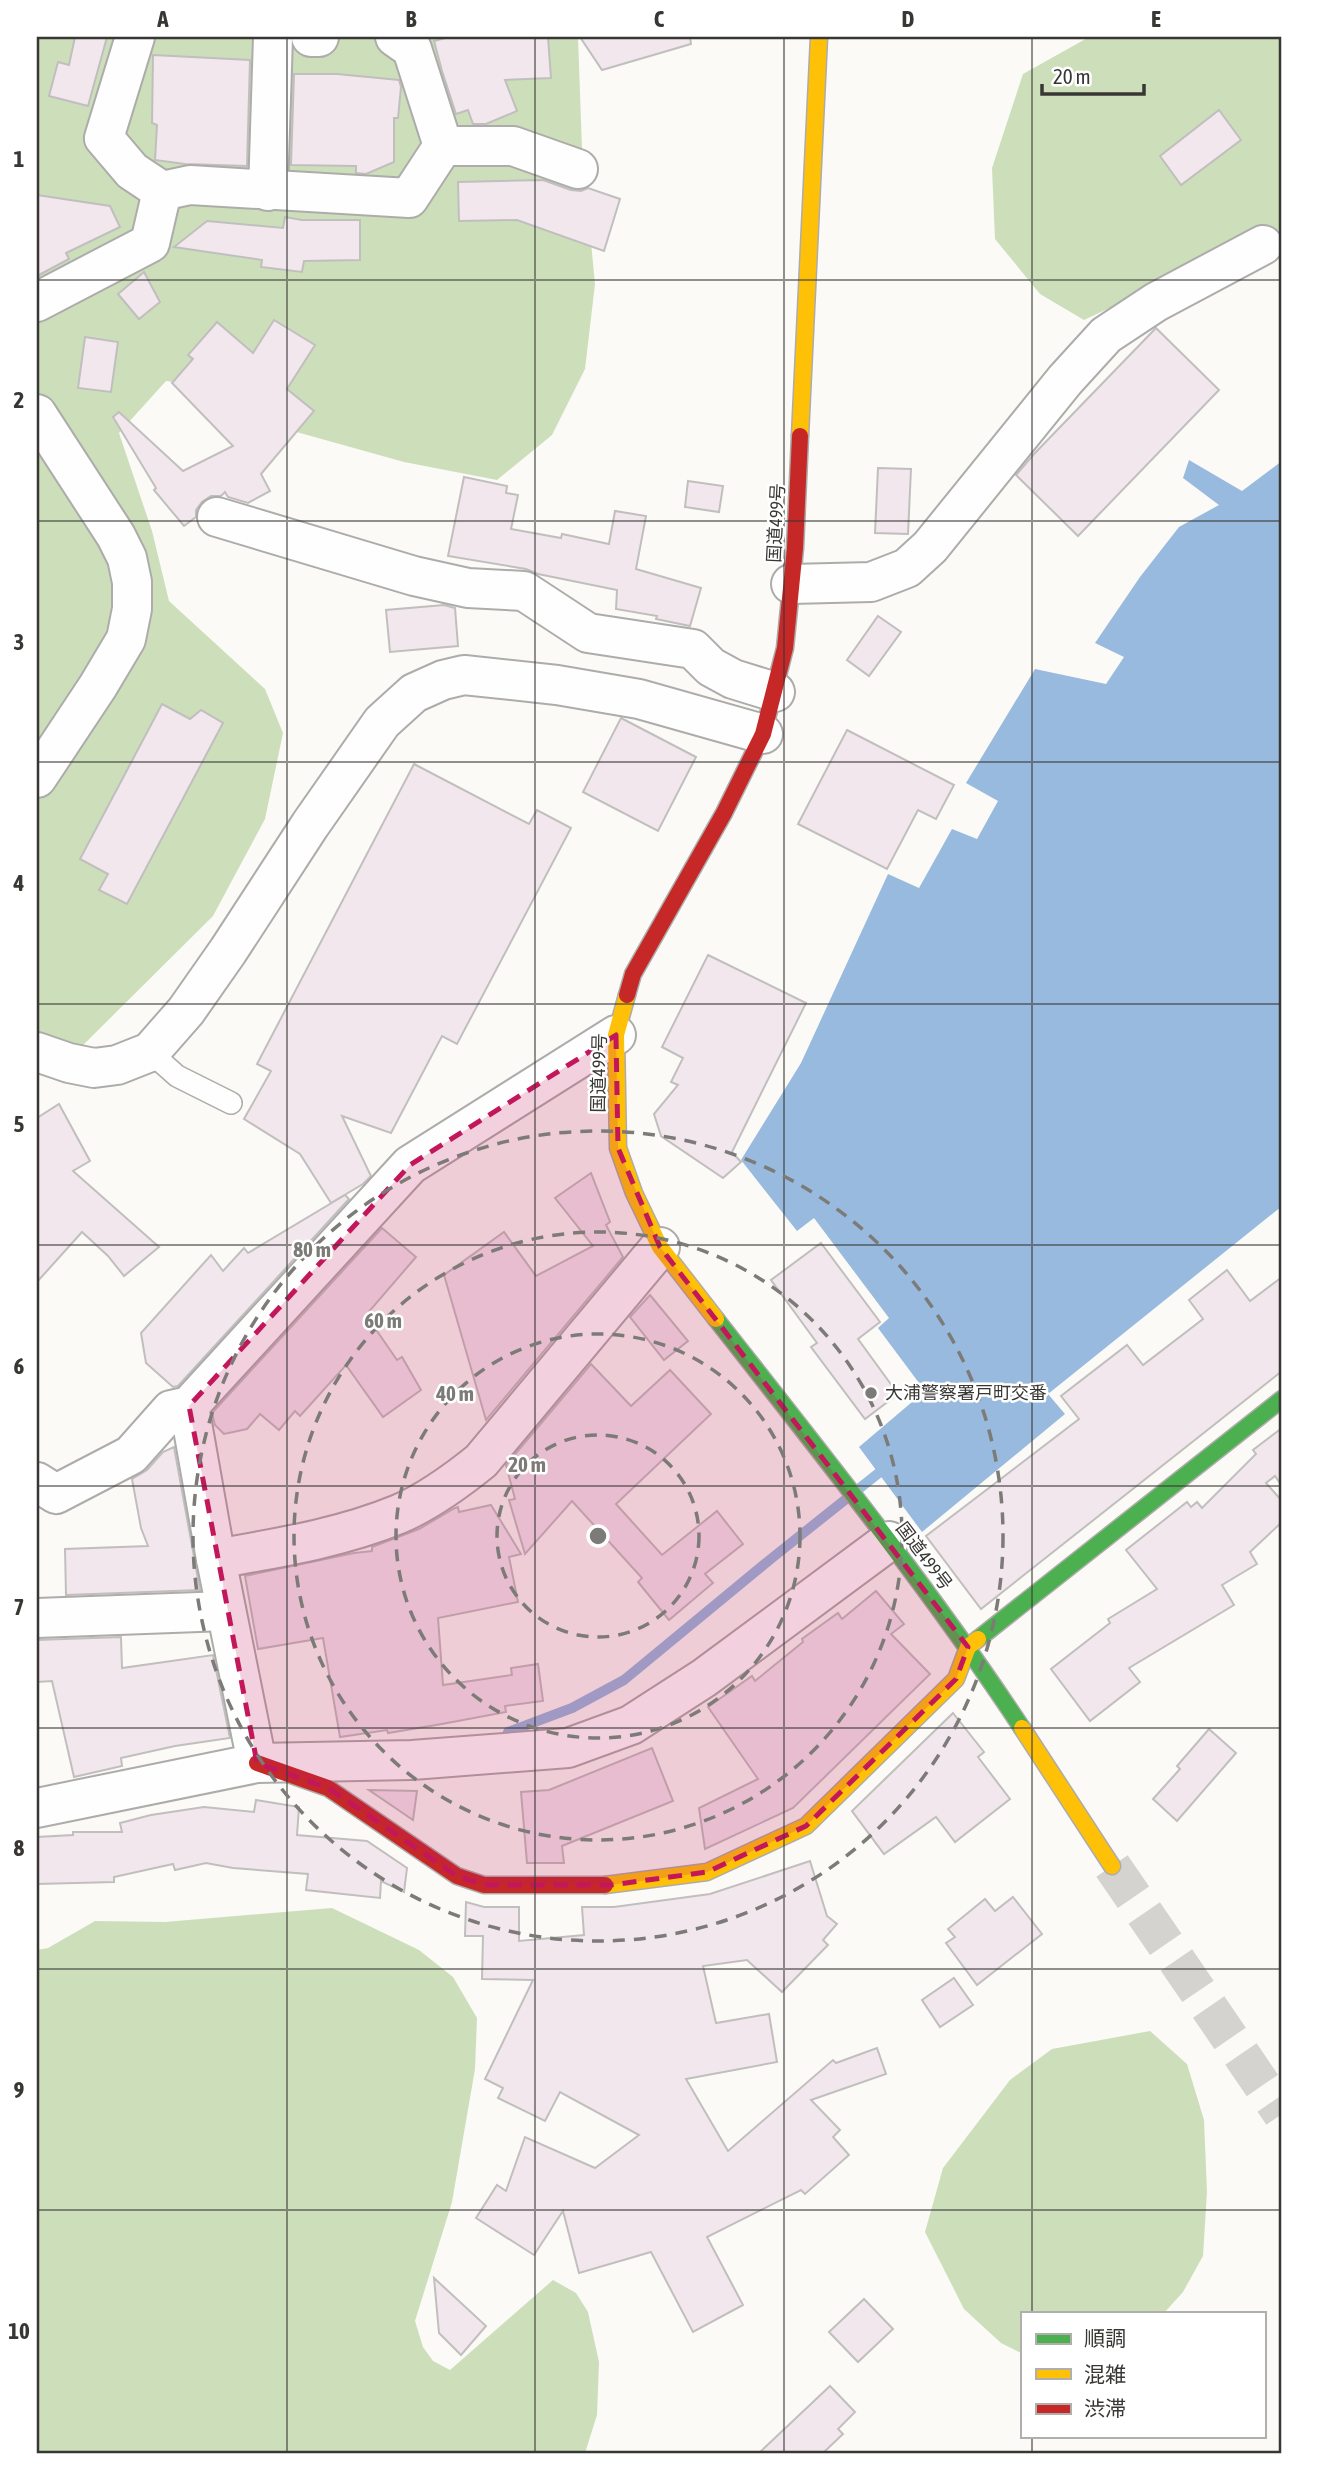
<svg xmlns="http://www.w3.org/2000/svg" width="1319" height="2490" font-family="'Asap Condensed','Noto Sans JP',sans-serif">
	<style>
		.forest { fill: #ccdfba }
		.water { fill: #98bade }
		.lines { fill: none; stroke-linecap: round; stroke-linejoin: round }
		.stream { stroke: #98bade; stroke-width: 10 }
		.building { fill: #f2e7ed; stroke: #c1bfbe; stroke-width: 2 }
		.highway-tunnel { stroke: #d4d3cf; stroke-width: 38; stroke-dasharray: 38 19; stroke-linecap: butt }
		.lane-casing { stroke: #adacaa; stroke-width: 24 }
		.street-casing { stroke: #adacaa; stroke-width: 42 }
		.fast-casing { stroke: #adacaa; stroke-width: 19 }
		.slow-casing { stroke: #adacaa; stroke-width: 19 }
		.jam-casing { stroke: #adacaa; stroke-width: 19 }
		.lane { stroke: #fefefe; stroke-width: 21 }
		.street { stroke: #fefefe; stroke-width: 38 }
		.fast { stroke: #4caf50; stroke-width: 16 }
		.slow { stroke: #ffc107; stroke-width: 16 }
		.jam { stroke: #c62828; stroke-width: 16 }
		.marked { fill: #c2185b; fill-opacity: 0.2; stroke: #c2185b; stroke-width: 5; stroke-dasharray: 14 9; stroke-linejoin: round }
		.grid { fill: none; stroke: #383734; stroke-width: 2; stroke-opacity: 0.55 }
		.ring { fill: none; stroke: #7c7b78; stroke-width: 3.5; stroke-dasharray: 12 9 }
		.poi-dot { fill: #7c7b78; stroke: #fff; stroke-width: 2.5 }
		.labels { text-anchor: middle; stroke-width: 5; stroke-linejoin: round; paint-order: stroke }
		.street-label { font-size: 18px; fill: #383734; stroke: #fff }
		.poi-label { font-size: 18px; fill: #383734; stroke: #fff; text-anchor: start }
		.centre { fill: #7c7b78; stroke: #fff; stroke-width: 3.5 }
		.ring-label { font-size: 21px; text-anchor: middle; font-weight: bold; fill: #7c7b78; stroke: #fff; stroke-width: 5; stroke-linejoin: round; paint-order: stroke }
		.neatline { fill: none; stroke: #383734; stroke-width: 2.5 }
		.grid-label { font-size: 23px; text-anchor: middle; font-weight: bold; fill: #383734 }
	</style>
	<rect width="100%" height="100%" fill="#fbfaf6"/>
	<g class="forest">
		<polygon points="37,37 578,37 582,149 595,284 585,369 552,435 497,480 404,462 275,426 202,386 166,381 119,433 152,531 169,601 265,689 283,733 265,819 213,916 64,1064 37,1066"/>
		<polygon points="1089,37 1282,37 1282,229 1251,241 1084,320 1040,294 995,239 992,168 1023,74"/>
		<polygon points="332,1908 419,1950 453,1977 477,2018 475,2069 452,2202 415,2321 423,2347 433,2361 450,2370 553,2280 576,2293 588,2312 599,2362 597,2415 585,2453 37,2453 37,1950 48,1948 95,1921 165,1922"/>
		<polygon points="1150,2031 1187,2064 1204,2120 1207,2192 1203,2256 1183,2292 1164,2313 1023,2313 1023,2354 1001,2343 964,2309 925,2232 943,2168 1010,2080 1052,2049"/>
	</g>
	<polygon class="water" points="1189,460 1242,491 1282,461 1282,1206 1048,1394 1065,1414 922,1532 859,1447 925,1391 878,1328 889,1318 814,1218 797,1231 741,1160 801,1063 888,874 919,888 952,829 977,839 998,801 966,783 1035,669 1106,684 1124,657 1095,643 1140,577 1179,527 1219,505 1183,478"/>
	<g class="lines">
		<polyline class="stream" points="508,1732 572,1708 624,1680 772,1558 890,1464"/>
	</g>
	<g class="building">
		<polygon points="75,37 107,37 88,106 49,96 58,62 69,65"/>
		<polygon points="449,37 548,37 551,78 505,80 517,111 486,124 473,124 468,110 456,114 442,71 434,41"/>
		<polygon points="580,37 690,37 691,44 602,70"/>
		<polygon points="153,55 250,60 247,166 185,164 155,160 157,125 152,123"/>
		<polygon points="294,74 337,74 399,80 401,87 398,118 394,118 394,162 366,174 356,173 356,166 291,165"/>
		<polygon points="1219,110 1241,140 1181,185 1160,156"/>
		<polygon points="543,180 571,190 581,191 588,188 620,199 604,251 517,220 459,221 458,182"/>
		<polygon points="37,195 110,206 120,227 66,253 69,259 37,276"/>
		<polygon points="285,217 302,220 360,220 360,260 304,261 302,272 261,267 262,260 174,247 207,221 283,228"/>
		<polygon points="144,272 160,302 139,319 118,294"/>
		<polygon points="274,320 315,345 287,389 314,411 261,474 270,491 248,503 228,497 225,492 221,496 211,496 202,502 196,510 196,517 184,526 154,490 156,488 113,417 119,412 183,471 233,446 172,383 193,359 188,355 217,322 253,353"/>
		<polygon points="1156,328 1219,390 1078,536 1016,475 1034,454"/>
		<polygon points="85,337 118,342 111,392 78,388"/>
		<polygon points="878,468 911,469 908,534 875,533"/>
		<polygon points="464,477 507,486 506,493 518,495 511,529 561,538 562,534 609,544 615,511 646,516 636,569 701,588 690,626 656,619 657,616 616,609 617,590 538,574 526,569 448,556"/>
		<polygon points="688,481 723,486 719,512 685,507"/>
		<polygon points="444,605 455,608 458,646 390,652 386,610"/>
		<polygon points="878,616 901,632 869,676 847,660"/>
		<polygon points="162,704 190,719 201,710 223,723 127,904 99,890 108,874 80,859"/>
		<polygon points="621,718 696,757 658,831 583,792"/>
		<polygon points="847,730 954,785 936,819 918,810 887,869 798,824"/>
		<polygon points="414,764 529,824 537,810 571,828 457,1044 442,1036 391,1133 342,1116 371,1176 363,1184 331,1203 300,1154 244,1119 271,1071 257,1064"/>
		<polygon points="708,955 806,1003 732,1152 741,1162 723,1178 661,1136 654,1114 678,1085 671,1082 683,1058 662,1047"/>
		<polygon points="59,1104 90,1161 73,1171 159,1247 124,1276 108,1256 82,1232 37,1282 37,1118"/>
		<polygon points="591,1173 610,1222 606,1225 623,1257 486,1420 444,1275 504,1232 536,1276 593,1246 555,1198"/>
		<polygon points="345,1195 349,1199 178,1386 173,1387 146,1363 141,1333 211,1255 223,1271 244,1248 248,1253"/>
		<polygon points="382,1228 416,1257 366,1315 397,1360 402,1357 421,1390 383,1417 346,1365 300,1416 295,1411 279,1430 260,1414 247,1429 224,1434 215,1425 212,1413"/>
		<polygon points="821,1243 880,1322 858,1339 898,1394 865,1419 811,1347 817,1343 771,1280"/>
		<polygon points="1227,1270 1250,1301 1282,1277 1282,1371 981,1609 926,1536 1079,1419 1061,1396 1127,1345 1143,1365 1203,1319 1189,1300"/>
		<polygon points="650,1295 688,1341 664,1360 630,1317"/>
		<polygon points="591,1364 631,1406 670,1370 711,1414 616,1504 662,1555 717,1511 743,1544 705,1574 713,1583 669,1620 638,1582 642,1578 572,1501 525,1554 509,1500 515,1499 506,1465"/>
		<polygon points="1282,1428 1282,1486 1275,1476 1266,1483 1282,1501 1282,1522 1250,1552 1257,1564 1222,1585 1234,1605 1129,1668 1140,1682 1090,1721 1051,1669 1110,1623 1108,1619 1157,1589 1126,1550 1187,1502 1191,1507 1197,1502 1202,1508 1256,1454 1253,1450"/>
		<polygon points="174,1447 200,1590 66,1595 65,1549 148,1546 141,1528 132,1479 147,1470 163,1452"/>
		<polygon points="491,1505 521,1554 509,1557 518,1602 438,1618 443,1685 512,1675 511,1668 538,1664 543,1701 505,1706 506,1712 442,1724 388,1733 387,1730 340,1737 323,1638 258,1649 245,1576 354,1553 372,1551 372,1547 419,1529 455,1508 458,1507 459,1512"/>
		<polygon points="876,1591 904,1624 891,1634 930,1674 793,1808 705,1849 699,1808 758,1779 708,1707 752,1676 755,1681 803,1642 802,1639 838,1613 842,1619"/>
		<polygon points="121,1637 122,1668 213,1655 230,1738 175,1746 121,1758 122,1766 74,1777 52,1681 37,1682 37,1640"/>
		<polygon points="953,1713 984,1752 978,1757 1010,1799 955,1842 936,1817 884,1854 852,1811"/>
		<polygon points="1209,1729 1236,1753 1177,1821 1153,1799 1180,1769 1177,1766"/>
		<polygon points="652,1748 673,1801 562,1846 564,1863 527,1863 521,1792 549,1790"/>
		<polygon points="369,1790 417,1791 413,1820"/>
		<polygon points="256,1800 299,1807 297,1835 367,1841 407,1868 404,1892 381,1881 380,1898 306,1890 308,1874 233,1868 206,1863 175,1870 173,1864 114,1877 114,1882 37,1884 37,1837 73,1835 73,1832 122,1832 120,1823 151,1815 204,1807 254,1812"/>
		<polygon points="810,1861 827,1916 837,1924 823,1940 828,1945 782,1992 747,1960 703,1966 716,2023 769,2014 777,2062 686,2079 728,2151 833,2060 836,2063 877,2048 886,2074 811,2100 840,2130 833,2137 849,2155 805,2194 801,2190 707,2237 743,2305 693,2332 651,2252 579,2273 563,2211 534,2255 476,2218 497,2185 506,2191 525,2137 595,2168 639,2135 560,2092 545,2121 498,2098 503,2088 485,2079 533,1980 482,1979 483,1936 465,1936 466,1902 484,1907 519,1907 519,1941 584,1935 582,1907 614,1907 710,1894"/>
		<polygon points="1013,1897 1042,1934 977,1985 946,1943 955,1937 948,1929 985,1899 995,1911"/>
		<polygon points="954,1978 973,2005 940,2027 922,2000"/>
		<polygon points="434,2278 486,2326 461,2355 439,2333"/>
		<polygon points="864,2299 893,2329 858,2362 829,2332"/>
		<polygon points="830,2386 855,2412 838,2429 843,2434 823,2453 759,2453"/>
	</g>
	<g class="lines">
		<polyline class="highway-tunnel" points="1112,1866 1282,2114"/>
		<g class="lane-casing">
			<polyline id="lane" points="150,1052 177,1076 231,1103"/>
		</g>
		<g class="street-casing">
			<g id="street">
				<polyline points="135,37 104,138 132,171 162,191 190,185 409,198 443,146 412,49 395,37"/>
				<polyline points="311,37 319,37"/>
				<polyline points="443,146 513,146 578,169"/>
				<polyline points="268,191 273,37"/>
				<polyline points="37,302 150,243 162,191"/>
				<polyline points="37,414 116,536 127,558 132,582 132,609 126,639 98,686 37,778"/>
				<polyline points="217,517 414,576 468,588 524,591 588,633 693,649 711,667 733,679 775,692"/>
				<polyline points="791,584 871,582 907,568 930,547 1065,380 1106,335 1156,302 1263,245"/>
				<polyline points="37,1052 69,1063 94,1068 117,1065 150,1052 186,1011 228,951 310,825 382,722 414,693 443,680 464,675 557,685 639,699 763,734"/>
				<polyline points="189,1406 216,1559 257,1763"/>
				<polyline points="37,1482 56,1494 131,1455 171,1410 189,1406 410,1165 616,1035"/>
				<path d="M216 1559C277 1548 341 1538 399 1514 429 1501 455 1482 481 1461L660 1247"/>
				<polyline points="37,1618 226,1611"/>
				<polyline points="37,1808 257,1763 412,1760 568,1748 631,1725 704,1678 889,1541"/>
			</g>
		</g>
		<g class="fast-casing">
			<g id="fast">
				<path d="M716 1319C821 1453 928 1586 1022 1728"/>
				<polyline points="978,1639 1282,1399"/>
			</g>
		</g>
		<g class="slow-casing">
			<g id="slow">
				<polyline points="800,436 819,37"/>
				<polyline points="627,995 616,1035 618,1148 634,1193 660,1247 716,1319"/>
				<polyline points="1022,1728 1112,1866"/>
				<polyline points="605,1885 707,1872 806,1826 956,1679 968,1647 978,1639"/>
			</g>
		</g>
		<g class="jam-casing">
			<g id="jam">
				<polyline points="627,995 633,974 724,813 763,734 785,648 795,548 800,436"/>
				<polyline points="257,1763 328,1788 457,1876 484,1885 605,1885"/>
			</g>
		</g>
		<use href="#lane" class="lane"/>
		<use href="#street" class="street"/>
		<use href="#fast" class="fast"/>
		<use href="#slow" class="slow"/>
		<use href="#jam" class="jam"/>
	</g>
	<path class="marked" d="M616 1035 618 1148 660 1247 968 1647 956 1679 806 1826 707 1872 611 1885H484L457 1876 328 1788 257 1763 189 1406 410 1165Z"/>
	<path class="grid" d="M287 37V2453M535 37V2453M784 37V2453M1032 37V2313M37 280H1282M37 521H1282M37 762H1282M37 1004H1282M37 1245H1282M37 1486H1282M37 1728H1282M37 1969H1282M37 2210H1282M1032 2436V2453"/>
	<g class="ring">
		<circle cx="598" cy="1536" r="101"/>
		<circle cx="598" cy="1536" r="202"/>
		<circle cx="598" cy="1536" r="304"/>
		<circle cx="598" cy="1536" r="405"/>
	</g>
	<circle class="poi-dot" cx="871" cy="1393" r="7"/>
	<g class="labels">
		<g class="street-label">
			<text transform="translate(776 523) rotate(-87)" y="6">国道499号</text>
			<text transform="translate(599 1073) rotate(-89)" y="6">国道499号</text>
			<text transform="translate(924 1556) rotate(53)" y="6">国道499号</text>
		</g>
		<g class="poi-label">
			<text x="885" y="1399">大浦警察署戸町交番</text>
		</g>
	</g>
	<circle cx="598" cy="1536" r="10" class="centre"/>
	<g class="ring-label">
		<text x="312" y="1257">80 m</text>
		<text x="383" y="1328">60 m</text>
		<text x="455" y="1401">40 m</text>
		<text x="527" y="1472">20 m</text>
	</g>
	<rect width="1319" height="2490" fill="none" stroke="#ffffff" stroke-width="77"/>
	<rect x="1021" y="2312" width="245" height="126" fill="#ffffff" stroke="#afafae" stroke-width="2"/>
	<rect x="1036" y="2334" width="35" height="10" fill="#4caf50" stroke="#afafae" stroke-width="2"/>
	<text x="1084" y="2346" font-size="21" fill="#383734">順調</text>
	<rect x="1036" y="2369" width="35" height="10" fill="#ffc107" stroke="#afafae" stroke-width="2"/>
	<text x="1084" y="2382" font-size="21" fill="#383734">混雑</text>
	<rect x="1036" y="2404" width="35" height="10" fill="#c62828" stroke="#afafae" stroke-width="2"/>
	<text x="1084" y="2416" font-size="21" fill="#383734">渋滞</text>
	<path d="M1042 84v10h102v-10" fill="none" stroke="#383734" stroke-width="3.5"/>
	<text x="1053" y="84" font-size="21" fill="#383734" stroke="#ffffff" stroke-width="5" paint-order="stroke">20 m</text>
	<rect x="38" y="38" width="1242" height="2414" class="neatline"/>
	<g class="grid-label">
		<text x="163" y="27">A</text>
		<text x="411" y="27">B</text>
		<text x="659" y="27">C</text>
		<text x="908" y="27">D</text>
		<text x="1156" y="27">E</text>
		<text x="19" y="167">1</text>
		<text x="19" y="408">2</text>
		<text x="19" y="650">3</text>
		<text x="19" y="891">4</text>
		<text x="19" y="1132">5</text>
		<text x="19" y="1374">6</text>
		<text x="19" y="1615">7</text>
		<text x="19" y="1856">8</text>
		<text x="19" y="2098">9</text>
		<text x="19" y="2339">10</text>
	</g>
</svg>
